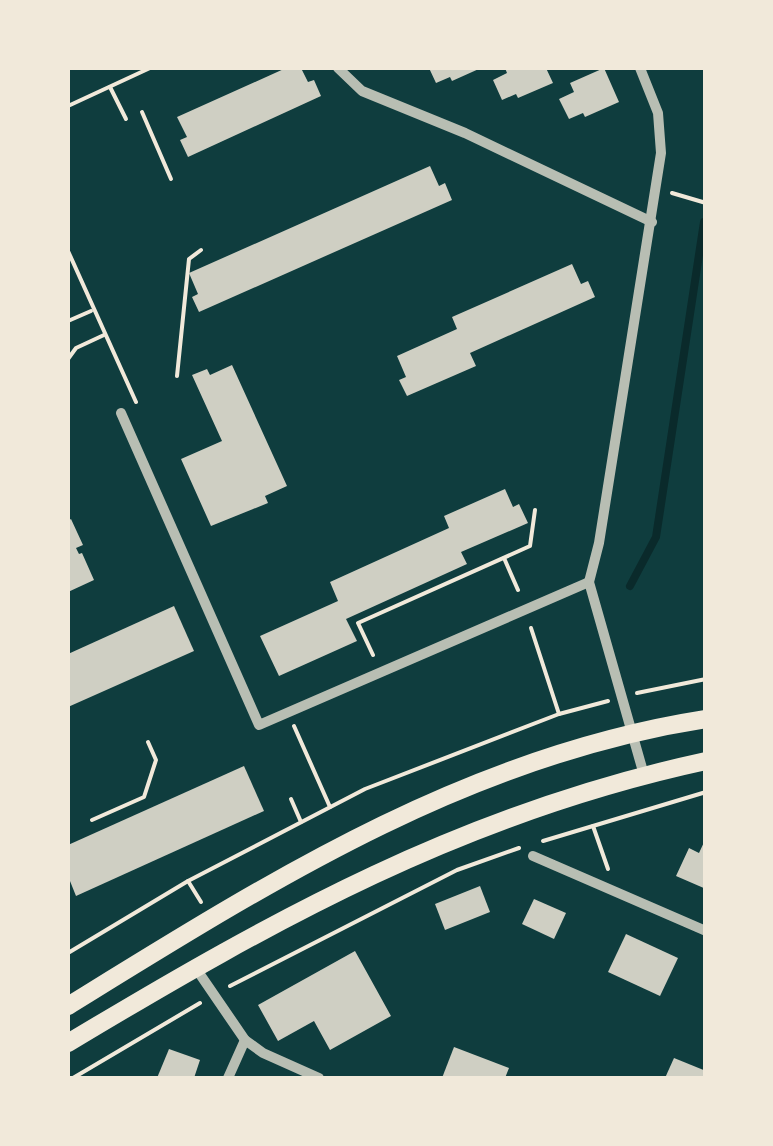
<svg xmlns="http://www.w3.org/2000/svg" width="773" height="1146" font-family="Poppins,sans-serif">
	<style>
		.lines { fill: none; stroke-linecap: round; stroke-linejoin: round }
		.stream { stroke: #0a2a2b; stroke-width: 8 }
		.building { fill: #cfcfc3 }
		.path { stroke: #f1e9da; stroke-width: 4 }
		.minor { stroke: #b8beb3; stroke-width: 10 }
		.secondary { stroke: #f1e9da; stroke-width: 18 }
	</style>
	<rect width="100%" height="100%" fill="#0f3d3e"/>
	<g class="lines">
		<polyline class="stream" points="630,586 656,537 704,222"/>
	</g>
	<g class="building">
		<polygon points="286,68 301,68 308,82 314,80 321,96 188,157 180,140 187,137 177,117"/>
		<polygon points="429,68 481,68 452,81 450,77 436,83"/>
		<polygon points="505,68 546,68 553,83 518,98 516,94 502,100 493,80 507,73"/>
		<polygon points="604,68 619,102 585,117 583,113 569,119 559,99 574,92 570,83"/>
		<polygon points="430,166 439,186 445,183 452,200 199,312 192,297 198,294 189,273"/>
		<polygon points="572,264 581,284 588,281 595,297 470,353 476,366 407,396 399,380 406,377 397,356 457,329 452,317"/>
		<polygon points="232,365 287,486 265,496 268,503 211,526 181,459 222,441 192,375 207,369 210,375"/>
		<polygon points="505,489 513,507 519,504 528,523 461,552 467,564 346,619 357,641 279,676 260,636 338,601 330,582 449,528 444,516"/>
		<polygon points="71,519 83,545 76,548 79,554 82,553 94,580 68,592 68,521"/>
		<polygon points="174,606 194,651 68,707 68,654"/>
		<polygon points="244,766 264,811 76,896 68,876 68,845"/>
		<polygon points="706,838 706,889 676,876 689,848 699,853"/>
		<polygon points="480,886 490,912 445,930 435,904"/>
		<polygon points="534,899 566,913 554,939 522,924"/>
		<polygon points="626,934 678,958 660,996 608,972"/>
		<polygon points="355,951 391,1016 330,1050 314,1021 278,1041 258,1005"/>
		<polygon points="454,1047 509,1068 505,1078 442,1078"/>
		<polygon points="169,1049 200,1060 194,1078 157,1078"/>
		<polygon points="674,1058 706,1071 706,1078 665,1078"/>
	</g>
	<g class="lines">
		<g class="path">
			<polyline points="110,87 126,119"/>
			<polyline points="68,106 150,68"/>
			<polyline points="142,112 171,179"/>
			<polyline points="672,193 706,203"/>
			<polyline points="68,251 136,402"/>
			<polyline points="68,321 91,311"/>
			<polyline points="68,359 76,348 104,335"/>
			<polyline points="177,376 189,259 201,250"/>
			<polyline points="504,558 518,590"/>
			<polyline points="531,628 559,714"/>
			<polyline points="373,655 358,623 530,546 535,510"/>
			<polyline points="637,693 706,679"/>
			<polyline points="294,726 330,807"/>
			<polyline points="291,799 301,822"/>
			<polyline points="92,820 144,797 156,760 148,742"/>
			<polyline points="593,826 608,869"/>
			<polyline points="543,841 706,792"/>
			<polyline points="188,881 201,902"/>
			<polyline points="68,953 188,881 365,789 559,714 608,701"/>
			<polyline points="230,986 457,870 519,848"/>
			<polyline points="73,1078 200,1003"/>
		</g>
		<g class="minor">
			<polyline points="338,68 362,91 465,133 652,222"/>
			<polyline points="640,68 658,113 661,153 599,543 589,582 644,775"/>
			<polyline points="121,413 259,725 589,582"/>
			<polyline points="533,856 706,931"/>
			<polyline points="195,967 245,1040 263,1053 319,1078"/>
			<polyline points="228,1078 245,1040"/>
		</g>
		<g class="secondary">
			<path d="M68 1006C269 882 467 756 706 719"/>
			<path d="M68 1043C276 918 465 813 706 761"/>
		</g>
	</g>
	<rect width="773" height="1146" fill="none" stroke="#f1e9da" stroke-width="140"/>
</svg>
